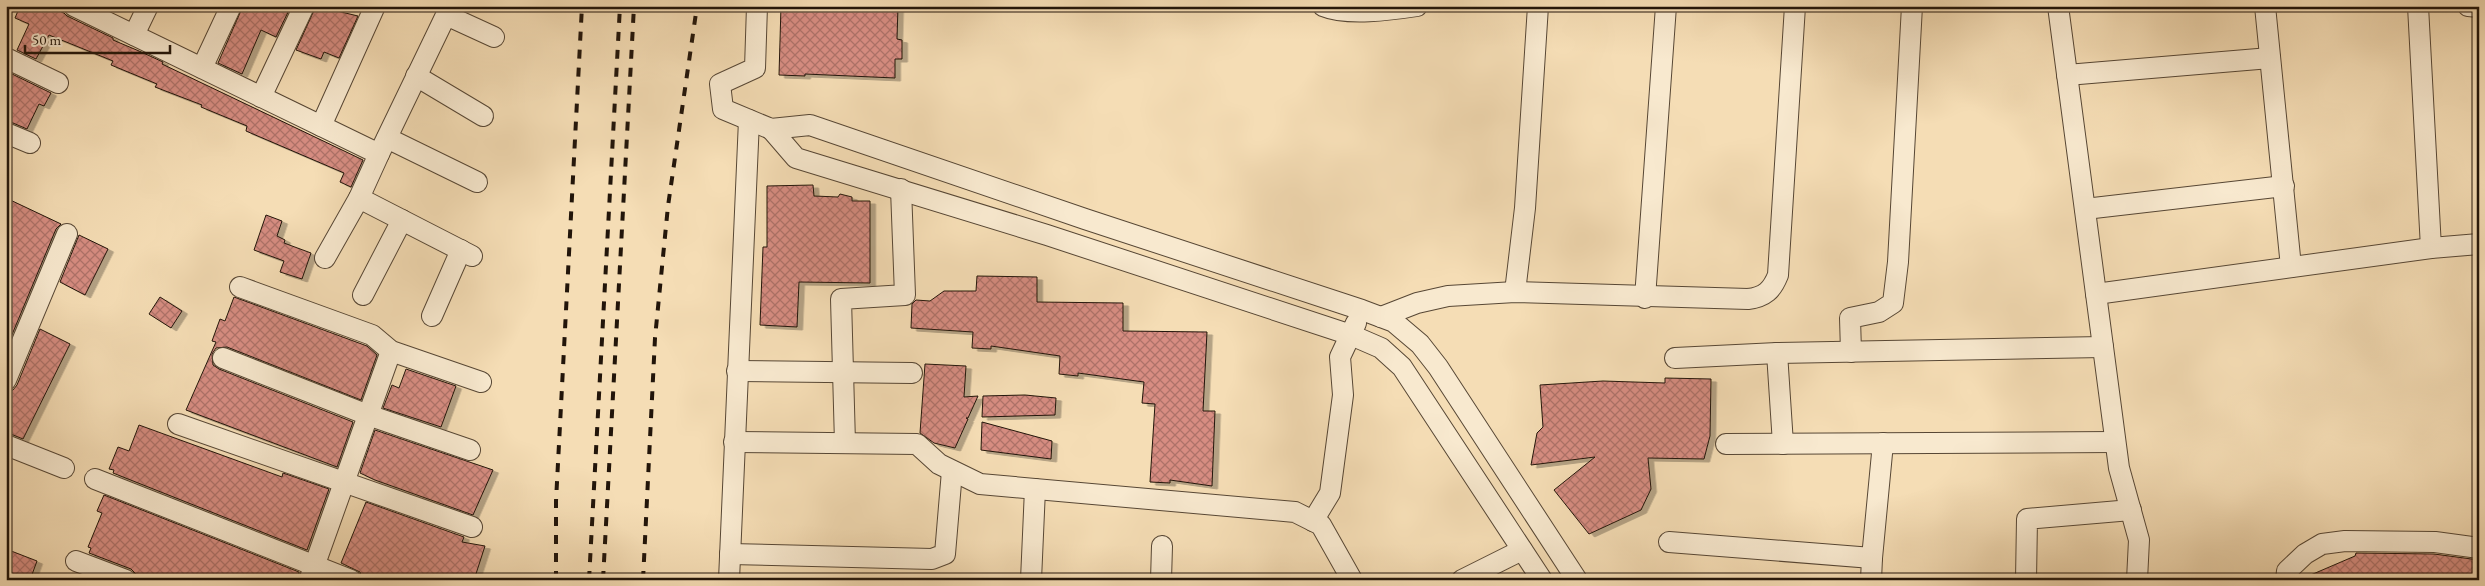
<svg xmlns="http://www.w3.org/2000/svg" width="2485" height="586" font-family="'EB Garamond',serif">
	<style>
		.building { fill: url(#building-cross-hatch); stroke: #22150a; filter: url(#shadow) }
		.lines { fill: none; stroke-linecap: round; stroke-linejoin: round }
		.minor-casing { stroke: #574735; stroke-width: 22 }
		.minor { stroke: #f8e9cf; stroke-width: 20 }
		.rail { stroke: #22150a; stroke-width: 4; stroke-dasharray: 9 9; stroke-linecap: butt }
	</style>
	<defs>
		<pattern id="building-cross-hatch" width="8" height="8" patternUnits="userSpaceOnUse" patternTransform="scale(1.25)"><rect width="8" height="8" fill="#d78d82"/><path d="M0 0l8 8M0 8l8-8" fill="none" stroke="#ae7269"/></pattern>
		<filter id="shadow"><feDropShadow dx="5.5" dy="3" stdDeviation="0" flood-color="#0004"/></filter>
	</defs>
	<rect width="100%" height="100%" fill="#f5ddb5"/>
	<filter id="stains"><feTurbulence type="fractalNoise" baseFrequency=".004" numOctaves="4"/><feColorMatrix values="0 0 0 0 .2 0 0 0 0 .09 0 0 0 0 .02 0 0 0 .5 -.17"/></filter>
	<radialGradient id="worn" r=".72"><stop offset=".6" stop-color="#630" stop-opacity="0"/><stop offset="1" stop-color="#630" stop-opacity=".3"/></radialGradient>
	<g class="building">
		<polygon points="20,6 48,6 64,13 67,16 113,38 113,40 139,51 163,62 162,64 363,160 351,187 340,182 344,173 246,131 247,126 201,107 202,105 155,87 157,84 111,65 113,61 49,35 36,59 17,50 29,24 15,18"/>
		<polygon points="243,6 291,6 276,37 261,30 242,74 218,63"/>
		<polygon points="316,6 358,16 339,58 324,52 321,59 296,50"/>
		<polygon points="781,6 898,6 897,39 902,40 902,59 895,59 895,78 805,74 805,76 779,75"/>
		<polygon points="10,73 51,93 44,106 39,104 27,129 6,120 6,80"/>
		<polygon points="813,185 814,196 838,197 840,194 852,197 852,201 870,201 870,283 799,282 797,327 760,325 763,247 767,247 767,186"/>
		<polygon points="6,198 61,224 56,229 6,349"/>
		<polygon points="266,215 282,221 277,236 285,240 284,243 311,253 302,279 280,272 284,261 254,250"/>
		<polygon points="79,235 108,249 85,295 60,282"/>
		<polygon points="977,276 1037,277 1037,302 1123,303 1123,331 1207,332 1203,411 1215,411 1212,486 1170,480 1170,483 1150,482 1155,404 1142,403 1144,382 1078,373 1078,376 1059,374 1060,356 991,346 991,349 972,348 973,332 911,328 912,304 916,300 930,301 944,291 976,291"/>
		<polygon points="160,297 182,311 171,328 149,314"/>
		<polygon points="234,297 367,346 377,355 361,400 227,347 216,348 212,354 213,365 219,369 353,422 337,467 186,410 216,342 212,341 220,319 225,321"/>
		<polygon points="40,329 70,344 23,439 6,432 6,392 13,390 17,385"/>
		<polygon points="925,364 966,366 964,397 978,396 968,418 966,418 968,419 955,448 934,443 920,433"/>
		<polygon points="406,369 456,386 441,427 383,408 392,385 399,388"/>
		<polygon points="1665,378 1711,379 1710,436 1704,459 1648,458 1651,489 1641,510 1589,534 1554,490 1595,457 1531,465 1537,433 1543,427 1540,385 1603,381 1665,383"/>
		<polygon points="1025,395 1056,398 1055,415 982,417 983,396"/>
		<polygon points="982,422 1052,441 1051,459 981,450"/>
		<polygon points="139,425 282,477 283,473 329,489 307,550 113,473 114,470 109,469 118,447 129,451"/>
		<polygon points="375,430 493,470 473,515 375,480 360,473"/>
		<polygon points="104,495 299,572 298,580 138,580 135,573 131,569 89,553 91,548 88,547 102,513 97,511"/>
		<polygon points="366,502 464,537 462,542 485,546 474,580 363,580 360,572 341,563"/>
		<polygon points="6,549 37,561 30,580 23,580 6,573"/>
		<polygon points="2356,553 2434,554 2479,560 2479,580 2299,580 2355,556"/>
	</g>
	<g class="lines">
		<g class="minor-casing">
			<g id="minor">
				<polyline points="74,6 379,154 446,15 494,37"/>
				<polyline points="757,6 755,68 720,84 723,109 771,129 810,125 1085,219 1362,310 1394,322 1420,344 1438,367 1577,580"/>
				<path d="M1323 6C1347 16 1391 10 1417 6"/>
				<polyline points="2058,6 2119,468 2139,540 2137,580"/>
				<polyline points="2265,6 2291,267"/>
				<polyline points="2418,6 2431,248"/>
				<polyline points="2468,6 2479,7"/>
				<polyline points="134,35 148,6"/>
				<polyline points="6,58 58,83"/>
				<polyline points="202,68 231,6"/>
				<polyline points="2067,75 2270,58"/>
				<polyline points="416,76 483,116"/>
				<polyline points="261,97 304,6"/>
				<polyline points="321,126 375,6"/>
				<polyline points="771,129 796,158 1047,235 1351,335 1381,348 1402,367 1542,580"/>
				<polyline points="6,133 30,143"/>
				<polyline points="387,138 477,182"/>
				<polyline points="359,198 472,256"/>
				<polyline points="2085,209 2284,186"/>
				<polyline points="325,258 359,198 379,154"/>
				<polyline points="240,287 372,335 391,351 481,382"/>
				<polyline points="1515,292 1525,208 1538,6"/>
				<polyline points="2096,294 2431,248 2479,244"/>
				<polyline points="363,295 402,220"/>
				<polyline points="1645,298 1666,6"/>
				<polyline points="432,316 461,250"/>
				<path d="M1381 317 1417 303 1448 296 1515 292 1748 299C1765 297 1772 290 1778 275L1795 6"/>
				<polyline points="1851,352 1850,318 1879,312 1893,303 1898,262 1912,6"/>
				<polyline points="1777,353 1783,444"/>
				<polyline points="223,358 368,415 470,450"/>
				<polyline points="1675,358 1777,353 2103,347"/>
				<polyline points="737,371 912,373"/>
				<polyline points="6,380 67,234"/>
				<polyline points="178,424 472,527"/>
				<polyline points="734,442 917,444 939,464 980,484 1295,512 1321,525 1352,580"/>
				<polyline points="845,443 841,299 905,295 901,189"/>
				<polyline points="1726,444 2115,442"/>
				<polyline points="6,445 64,468"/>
				<polyline points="95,479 351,580"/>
				<polyline points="1313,521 1330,493 1343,395 1340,357 1356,323"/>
				<polyline points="1669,542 1872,558 1871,580"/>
				<polyline points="730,554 932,559 945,554 952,471"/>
				<polyline points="1872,558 1883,443"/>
				<polyline points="76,561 126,580"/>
				<polyline points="310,578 391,351"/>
				<polyline points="729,580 749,120"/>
				<polyline points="1031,580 1035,489"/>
				<polyline points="1161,580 1162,546"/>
				<polyline points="1462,580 1522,550"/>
				<polyline points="2026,580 2027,519 2131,510"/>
				<polyline points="2286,580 2287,571 2305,554 2322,544 2345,541 2435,542 2479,548"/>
			</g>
		</g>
		<use href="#minor" class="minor"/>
		<g class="rail">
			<polyline points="556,580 556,501 582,6"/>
			<polyline points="589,580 620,6"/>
			<polyline points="603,580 634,6"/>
			<polyline points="643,580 655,338 668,206 697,6"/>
		</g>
	</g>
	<rect width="2485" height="586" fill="none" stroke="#f5ddb5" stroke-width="25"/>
	<rect x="8" y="8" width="2470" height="571" fill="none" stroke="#22150a" stroke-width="2.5"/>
	<rect x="12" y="12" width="2460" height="561" fill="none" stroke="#22150a"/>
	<path d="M25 45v8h145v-8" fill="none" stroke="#22150a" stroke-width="2.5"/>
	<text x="32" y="45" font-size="15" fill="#22150a" stroke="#f8e9cf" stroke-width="4" paint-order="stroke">50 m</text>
	<rect width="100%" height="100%" filter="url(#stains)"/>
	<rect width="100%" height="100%" fill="url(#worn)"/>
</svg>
